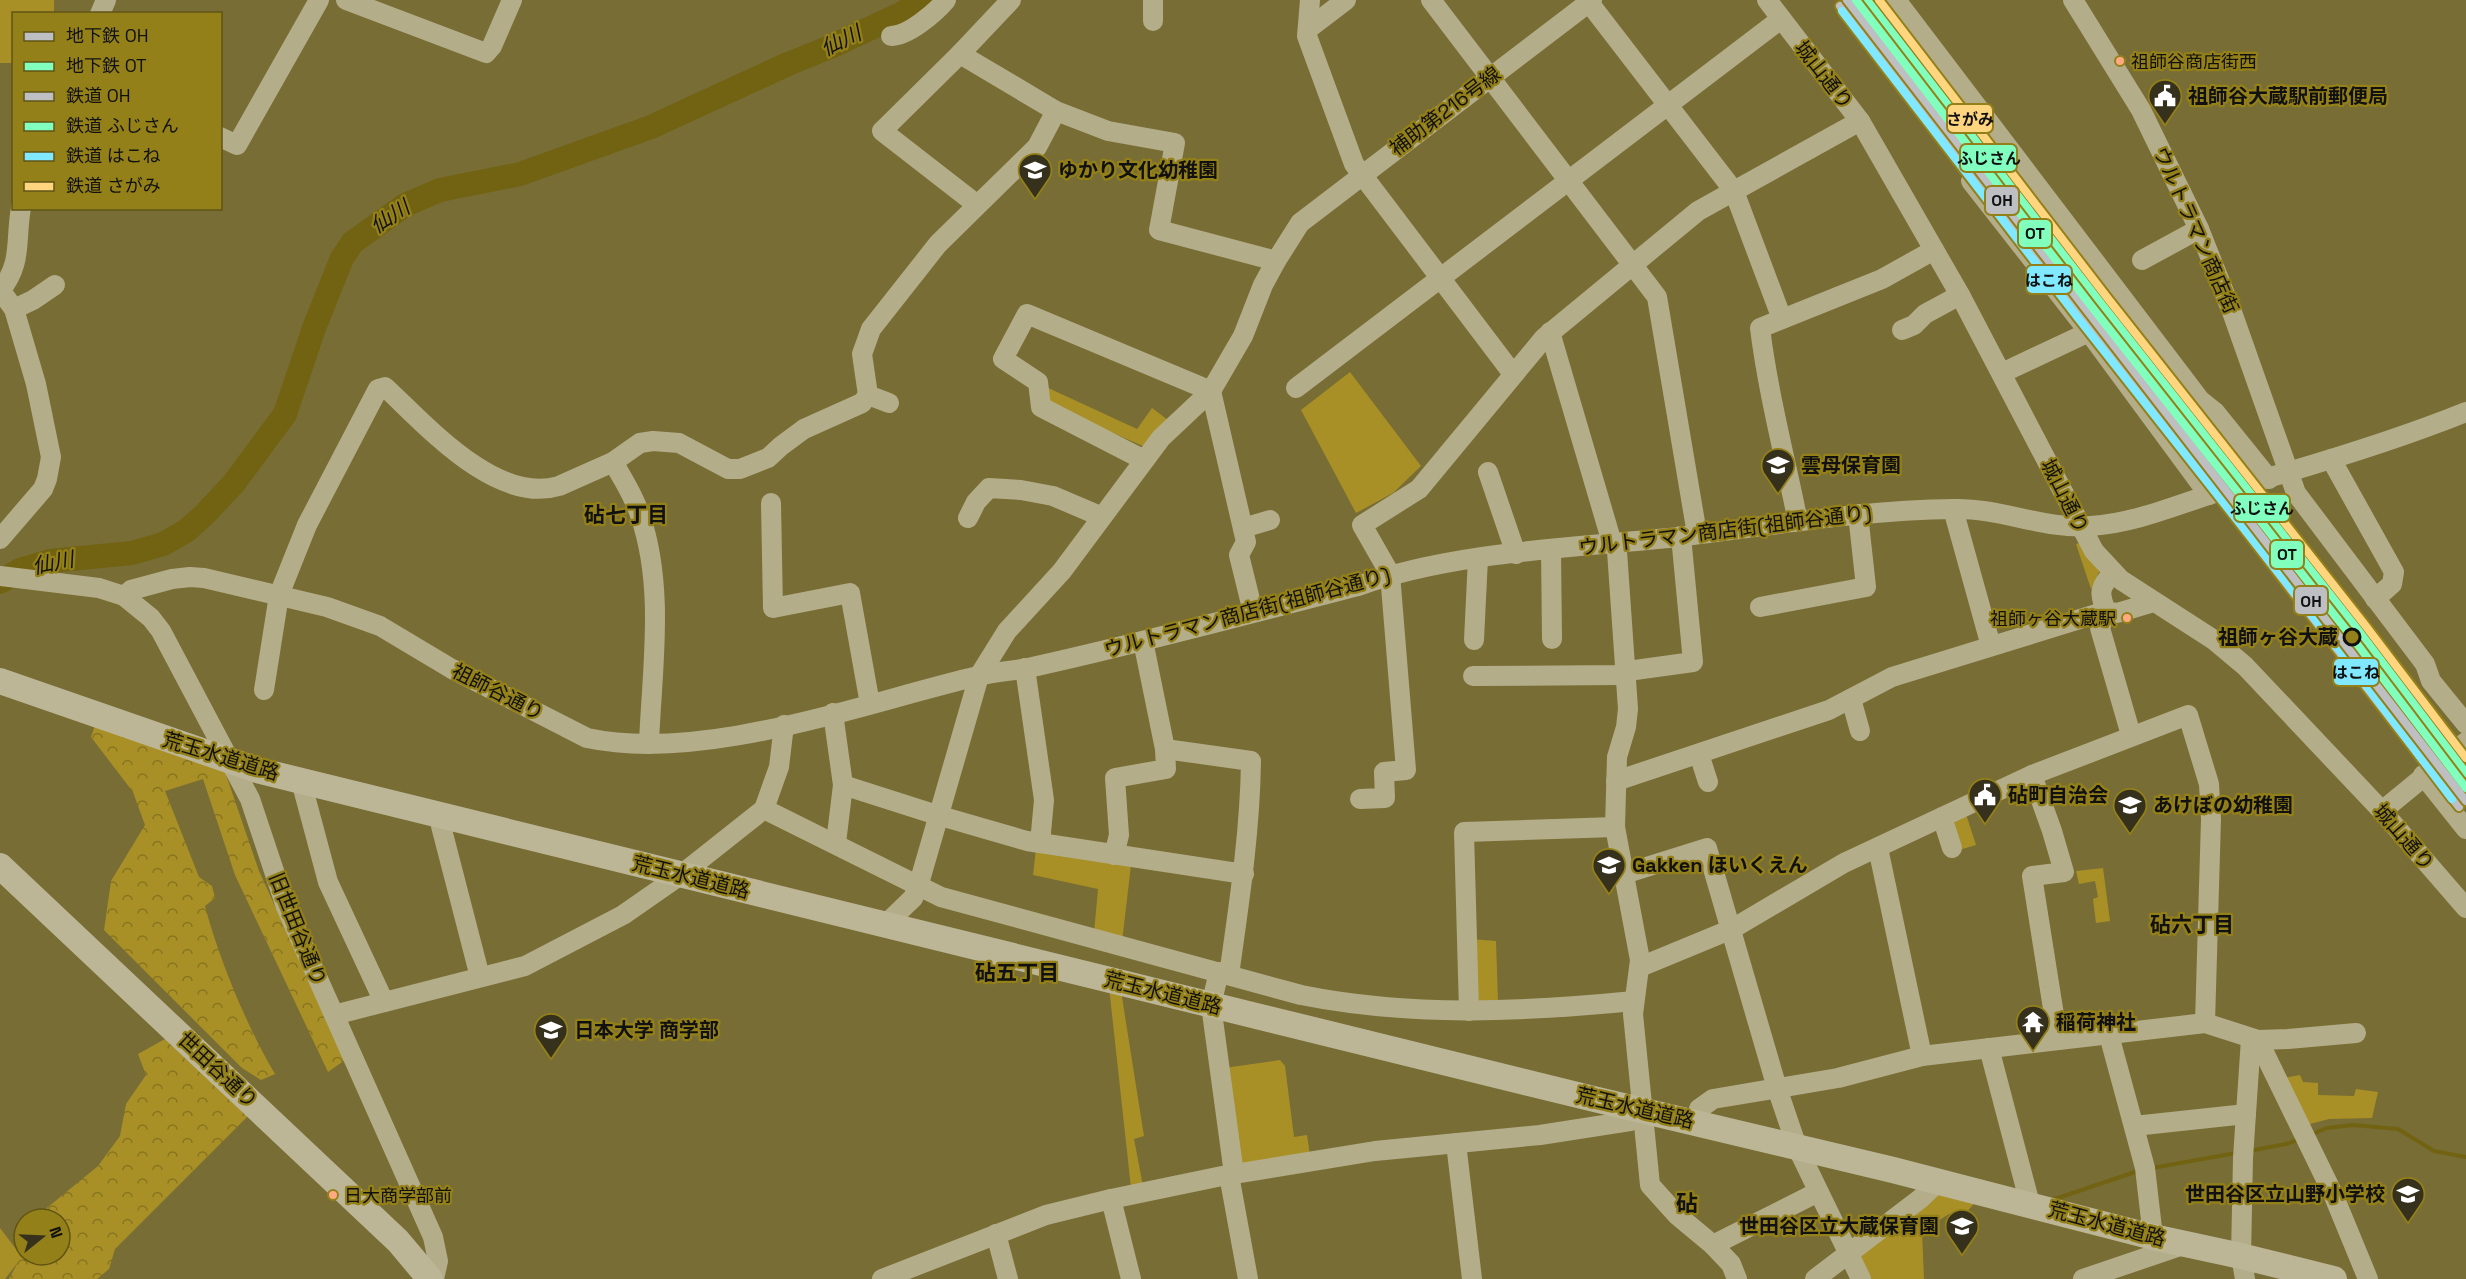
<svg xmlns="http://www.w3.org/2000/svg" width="2466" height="1279" font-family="'Space Grotesk','Noto Sans JP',sans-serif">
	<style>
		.green { fill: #a89026 }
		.forest { fill: url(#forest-crowns) }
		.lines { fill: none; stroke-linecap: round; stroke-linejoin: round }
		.stream { stroke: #726313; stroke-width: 4 }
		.river { stroke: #726313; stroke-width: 24 }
		.minor { stroke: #b4ad8a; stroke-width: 20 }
		.major { stroke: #bcb697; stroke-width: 26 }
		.rail-1-casing { stroke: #948018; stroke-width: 12 }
		.rail-2-casing { stroke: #948018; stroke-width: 12 }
		.rail-3-casing { stroke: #948018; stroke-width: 12 }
		.rail-4-casing { stroke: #948018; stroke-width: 12 }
		.rail-1 { stroke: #bdbfc2; stroke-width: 8 }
		.rail-2 { stroke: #80ffbe; stroke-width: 8 }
		.rail-3 { stroke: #80e8ff; stroke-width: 8 }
		.rail-4 { stroke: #ffd580; stroke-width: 8 }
		.metro-1-casing { stroke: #948018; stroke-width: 12 }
		.metro-2-casing { stroke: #948018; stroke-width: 12 }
		.metro-1 { stroke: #bdbfc2; stroke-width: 8 }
		.metro-2 { stroke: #80ffbd; stroke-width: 8 }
		.bus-dot { fill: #ffa980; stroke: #948018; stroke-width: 2 }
		.stop-dot { fill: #948018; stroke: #111; stroke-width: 3 }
		.labels { text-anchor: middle; stroke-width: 4.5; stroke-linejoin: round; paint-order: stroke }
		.bus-label { font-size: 18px; fill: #111; stroke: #948018; text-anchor: start }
		.street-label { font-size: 20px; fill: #111; stroke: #948018 }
		.poi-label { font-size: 20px; font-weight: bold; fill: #111; stroke: #948018; text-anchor: start }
		.stop-label { font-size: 20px; font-weight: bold; fill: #111; stroke: #948018; text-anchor: end }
		.water-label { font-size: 21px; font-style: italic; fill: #111; stroke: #948018 }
		.neighbourhood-label { font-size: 21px; font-weight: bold; fill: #111; stroke: #948018 }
		.quarter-label { font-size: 22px; font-weight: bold; fill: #111; stroke: #948018 }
		.line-badge { stroke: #948018; stroke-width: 2 }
		.pale-badge-label { font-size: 16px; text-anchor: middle; font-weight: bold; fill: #111 }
	</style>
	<defs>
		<pattern id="forest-crowns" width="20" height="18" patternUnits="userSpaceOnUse" patternTransform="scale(1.5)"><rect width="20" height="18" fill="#a89026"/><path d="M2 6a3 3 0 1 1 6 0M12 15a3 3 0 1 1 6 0" fill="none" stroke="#87741f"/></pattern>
	</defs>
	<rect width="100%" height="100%" fill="#786d34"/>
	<g class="green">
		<polygon points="0,0 54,0 54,13 14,14 13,63 0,63"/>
		<polygon points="1350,372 1421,466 1393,493 1356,513 1301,410"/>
		<polygon points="1044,386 1137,429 1152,408 1168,420 1145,447 1045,403"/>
		<polygon points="2080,543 2100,570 2091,589 2076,544"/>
		<polygon points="1965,811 1976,845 1959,850 1953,815"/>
		<polygon points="1036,849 1131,865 1122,942 1094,933 1098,889 1033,875"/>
		<polygon points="2103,868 2110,921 2096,923 2093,899 2098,897 2095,881 2079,884 2076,871"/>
		<polygon points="1470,939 1496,941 1498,1002 1472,1005"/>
		<polygon points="1109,987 1121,991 1144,1136 1134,1139 1143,1186 1131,1188"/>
		<polygon points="1280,1060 1285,1066 1294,1137 1307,1135 1310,1156 1240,1169 1224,1068"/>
		<polygon points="2300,1075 2303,1082 2318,1083 2318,1095 2354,1096 2356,1089 2378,1092 2372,1118 2329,1119 2306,1125 2283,1078"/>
		<polygon points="1934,1193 1977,1200 1966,1213 1949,1214 1922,1231 1924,1279 1871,1279 1860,1262 1861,1251"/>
		<polygon points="0,1228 22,1257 5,1279 0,1279"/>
	</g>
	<g class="forest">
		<path d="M96 722 223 766 259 871 345 1060 328 1072 235 875 203 779 165 791 199 877 212 886 215 898 205 906C219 959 247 1027 275 1074L261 1080 242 1068 104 930 111 881 145 825 133 792 91 737Z"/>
		<polygon points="165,1039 248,1116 115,1249 109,1269 97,1279 9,1279 24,1251 24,1255 60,1255 60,1219 39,1219 42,1212 98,1166 120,1136 126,1104 146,1075 138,1054"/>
	</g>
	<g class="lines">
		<g class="stream">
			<polyline points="2310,1135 2327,1128 2353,1125 2398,1129 2434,1151 2466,1157"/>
			<polyline points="2249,1151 2286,1144 2300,1139"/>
			<polyline points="2152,1168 2236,1153"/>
			<polyline points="2052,1200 2138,1171"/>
		</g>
		<polyline class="river" points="0,582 20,570 50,561 132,553 163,544 186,531 204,515 234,483 285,414 314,328 342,258 353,242 405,205 440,190 520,174 651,127 788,64 830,47 901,14 924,0"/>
		<g class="minor">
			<polyline points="346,0 486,53 492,46 512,0"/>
			<polyline points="1310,0 1307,36 1354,164 1513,374"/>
			<polyline points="1431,0 1657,297 1697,534"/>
			<polyline points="1587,0 1734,191 1782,319"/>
			<polyline points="1767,0 1860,121 1960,295 2094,551 2121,580 2214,640 2245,666 2382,811 2466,908"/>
			<polyline points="1896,0 2200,400 2215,412 2269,479"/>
			<polyline points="2073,0 2141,110 2199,229 2232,312 2296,493 2425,664 2431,681 2466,724"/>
			<polyline points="100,14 106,0"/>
			<polyline points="1153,21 1153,0"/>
			<polyline points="1308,29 1346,0"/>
			<path d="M891 36C908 36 935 13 946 0"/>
			<polyline points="960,54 1056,111 1108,131 1175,143 1159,230 1276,261"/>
			<polyline points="220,137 237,145 319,0"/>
			<polyline points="2010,151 1971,181 2089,332 2209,495"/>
			<polyline points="976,204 882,131 960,54 1011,0"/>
			<polyline points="2142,260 2199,229"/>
			<path d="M0 291C23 263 15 240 21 208"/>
			<polyline points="0,293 6,298 14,309 36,384 51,457 47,479 43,489 0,539"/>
			<polyline points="14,309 33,300 55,285"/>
			<polyline points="1902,330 1914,325 1925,314 1960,295"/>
			<polyline points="1550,332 1610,536 1617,551 1628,709 1626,727 1617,757 1615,827 1640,960 1633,1014 1650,1185 1677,1215 1713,1245 1731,1264 1737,1279"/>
			<polyline points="2002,373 2089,332 2128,307"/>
			<polyline points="1296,388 1781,19"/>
			<polyline points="868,395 889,403"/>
			<polyline points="2331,459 2394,572 2392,584 2375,599"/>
			<polyline points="1144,460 1041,407 1038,382 1003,359 1027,314 1211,391 1246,542 1239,555 1253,612"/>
			<path d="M613 462C623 479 634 496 640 515 665 588 652 668 649 743"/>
			<polyline points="1488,472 1516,554"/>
			<polyline points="771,503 773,608 850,593 870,704"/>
			<polyline points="1953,509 1991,646"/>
			<polyline points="968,518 976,502 989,488 1021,490 1053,496 1100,516"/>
			<path d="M1798 522C1785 457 1768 393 1760 328L1882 279 1934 250"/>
			<polyline points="1243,528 1270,520"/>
			<polyline points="1551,550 1552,639"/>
			<path d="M2113 572C2100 588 2098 591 2106 611L2117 613 2154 602"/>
			<polyline points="0,576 99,588 124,596 151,618 161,631 250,799 286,907 433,1237 438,1261 434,1279"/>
			<path d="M124 596 131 590 172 579 190 577 204 578 327 607 380 626 452 669 587 738C704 763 863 703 978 676 995 672 1011 671 1028 668 1138 644 1248 614 1358 586 1454 551 1576 548 1678 537 1770 526 1862 510 1955 509 2000 508 2046 530 2091 526 2138 523 2183 502 2228 489 2308 467 2389 443 2466 412"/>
			<polyline points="1760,607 1866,587 1858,514"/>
			<polyline points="2106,611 2100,628 2131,735"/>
			<polyline points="1474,640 1478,558"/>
			<path d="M1143 641 1165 749 1251 761C1250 833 1239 904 1229 975"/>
			<polyline points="1025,668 1044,800 1040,843"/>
			<polyline points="1473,676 1620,675 1635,670 1693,662 1681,536"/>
			<path d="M264 690 279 595 307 525 378 389 385 387C426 425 496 505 559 486L613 462 640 443 653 441 679 443 728 469H740L768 458 781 446 804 429 862 403 868 395 862 354 871 329 938 244 1037 147 1056 111"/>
			<polyline points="1851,699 1860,731"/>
			<polyline points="833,713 843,785 836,843"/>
			<polyline points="1699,754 1708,782"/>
			<polyline points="2032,775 2052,831 2064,872 2032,876 2058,1040"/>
			<polyline points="2423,775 2466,829"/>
			<polyline points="301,781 328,882 384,1002"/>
			<polyline points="1616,781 1829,710 1892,677 2106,611"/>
			<polyline points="843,785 937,815 1027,841 1244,874"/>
			<polyline points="1360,799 1385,798 1384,772 1406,770 1390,574 1362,525 1419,489 1544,338 1698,211 1860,121"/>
			<path d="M764 809 941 897 1301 995C1411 1017 1522 1012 1634 1001"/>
			<polyline points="2382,811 2466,742"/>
			<polyline points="442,815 441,826 480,977"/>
			<polyline points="1942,817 1952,848"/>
			<polyline points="1878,848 1922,1056"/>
			<polyline points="1114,855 1119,835 1115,778 1166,769 1165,749"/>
			<polyline points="1624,874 1707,848 1777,1088 1797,1147 1861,1279"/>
			<polyline points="886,924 913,898 918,887 979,676 1007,631 1062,571 1161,438 1211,391 1243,336 1263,285 1276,261 1300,223 1592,0"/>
			<polyline points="1640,967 1732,929 1844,863 2032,775 2188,715 2209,784 2211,819 2205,1023"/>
			<polyline points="1219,972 1211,1005 1234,1174"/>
			<polyline points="1469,1011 1464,832 1615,827"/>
			<polyline points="334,1015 525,966 623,915 682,874 764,809 779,767 784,725"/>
			<polyline points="2109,1035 2145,1168 2153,1237"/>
			<polyline points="2258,1040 2333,1194 2368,1279"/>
			<polyline points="1989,1048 2030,1204"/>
			<polyline points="1694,1122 1699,1109 1713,1099 1838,1078 1922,1056 2205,1023 2258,1040 2288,1039 2356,1033"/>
			<polyline points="2134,1126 2246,1114"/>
			<polyline points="1456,1143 1472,1279"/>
			<polyline points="1229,1175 1248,1279"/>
			<polyline points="1111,1199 1131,1279"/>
			<polyline points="996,1234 1008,1279"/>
			<polyline points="1713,1245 1818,1192"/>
			<polyline points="882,1279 1046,1215 1111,1199 1222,1176 1375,1151 1540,1135 1630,1121 1644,1111"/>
			<polyline points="1815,1279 1920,1199 1938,1182"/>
			<polyline points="2083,1279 2186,1244"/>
			<polyline points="2245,1279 2241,1256 2243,1158 2251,1039"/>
		</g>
		<g class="major">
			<polyline points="0,681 257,770 1594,1099 1893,1170 2153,1237 2241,1256 2334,1279"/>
			<polyline points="0,866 398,1241 430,1279"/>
		</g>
		<g class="rail-1-casing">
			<polyline id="rail-1" points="1840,6 2459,807"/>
		</g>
		<g class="rail-2-casing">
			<polyline id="rail-2" points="1867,0 2099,301 2358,630 2466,773"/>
		</g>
		<g class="rail-3-casing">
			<polyline id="rail-3" points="1842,11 2078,318 2337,647 2452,799"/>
		</g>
		<g class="rail-4-casing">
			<polyline id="rail-4" points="1879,0 2106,296 2365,625 2466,758"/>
		</g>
		<use href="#rail-1" class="rail-1"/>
		<use href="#rail-2" class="rail-2"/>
		<use href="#rail-3" class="rail-3"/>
		<use href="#rail-4" class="rail-4"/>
		<g class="metro-1-casing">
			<polyline id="metro-1" points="1847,0 2466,801"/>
		</g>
		<g class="metro-2-casing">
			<polyline id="metro-2" points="1856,0 2092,307 2351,636 2466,788"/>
		</g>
		<use href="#metro-1" class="metro-1"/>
		<use href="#metro-2" class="metro-2"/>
	</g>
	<defs>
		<g id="civic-pin" transform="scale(1.725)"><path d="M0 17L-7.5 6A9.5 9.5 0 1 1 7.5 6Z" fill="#35311d" stroke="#948018"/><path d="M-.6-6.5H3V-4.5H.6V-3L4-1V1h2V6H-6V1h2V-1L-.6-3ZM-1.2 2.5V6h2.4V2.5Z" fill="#fff"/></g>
		<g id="school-pin" transform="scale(1.725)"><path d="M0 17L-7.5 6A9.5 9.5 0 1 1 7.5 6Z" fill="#35311d" stroke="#948018"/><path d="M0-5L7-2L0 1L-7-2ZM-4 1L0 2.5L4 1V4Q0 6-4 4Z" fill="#fff"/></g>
		<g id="temple-pin" transform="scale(1.725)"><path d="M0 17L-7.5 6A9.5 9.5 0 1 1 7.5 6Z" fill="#35311d" stroke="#948018"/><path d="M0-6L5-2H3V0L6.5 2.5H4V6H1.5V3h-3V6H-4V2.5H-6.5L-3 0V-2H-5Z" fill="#fff"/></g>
		<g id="university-pin" transform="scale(1.725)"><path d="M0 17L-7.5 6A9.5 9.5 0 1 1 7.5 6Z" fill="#35311d" stroke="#948018"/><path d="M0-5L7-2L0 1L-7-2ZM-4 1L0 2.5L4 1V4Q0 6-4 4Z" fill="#fff"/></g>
	</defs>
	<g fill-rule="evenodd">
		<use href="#civic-pin" x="2165" y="96"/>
		<use href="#school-pin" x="1035" y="170"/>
		<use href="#school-pin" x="1778" y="465"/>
		<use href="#civic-pin" x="1985" y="795"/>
		<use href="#school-pin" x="2130" y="805"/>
		<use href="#school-pin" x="1609" y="865"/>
		<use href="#temple-pin" x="2033" y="1022"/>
		<use href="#university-pin" x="551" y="1030"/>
		<use href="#school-pin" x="2408" y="1194"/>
		<use href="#school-pin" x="1962" y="1226"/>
	</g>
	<g class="bus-dot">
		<circle cx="2120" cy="61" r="5"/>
		<circle cx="2127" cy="618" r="5"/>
		<circle cx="333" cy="1195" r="5"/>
	</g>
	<circle class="stop-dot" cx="2352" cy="637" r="8"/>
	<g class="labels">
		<g class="bus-label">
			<text x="2131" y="68">祖師谷商店街西</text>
			<text x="2116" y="625" text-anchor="end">祖師ヶ谷大蔵駅</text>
			<text x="344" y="1202">日大商学部前</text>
		</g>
		<g class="street-label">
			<text transform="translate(1824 75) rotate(52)" y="7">城山通り</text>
			<text transform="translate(1445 111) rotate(-37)" y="7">補助第216号線</text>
			<text transform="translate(2196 230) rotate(66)" y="7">ウルトラマン商店街</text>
			<text transform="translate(2065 496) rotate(63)" y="7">城山通り</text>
			<text transform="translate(1725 530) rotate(-7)" y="7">ウルトラマン商店街(祖師谷通り)</text>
			<text transform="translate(1247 612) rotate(-15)" y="7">ウルトラマン商店街(祖師谷通り)</text>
			<text transform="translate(498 692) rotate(27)" y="7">祖師谷通り</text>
			<text transform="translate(221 756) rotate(17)" y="7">荒玉水道道路</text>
			<text transform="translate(2404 837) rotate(49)" y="7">城山通り</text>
			<text transform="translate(691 877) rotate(14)" y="7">荒玉水道道路</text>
			<text transform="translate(298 929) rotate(68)" y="7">旧世田谷通り</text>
			<text transform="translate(1163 993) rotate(14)" y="7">荒玉水道道路</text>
			<text transform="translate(218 1070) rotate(43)" y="7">世田谷通り</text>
			<text transform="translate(1635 1108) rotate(13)" y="7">荒玉水道道路</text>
			<text transform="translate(2107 1224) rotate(15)" y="7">荒玉水道道路</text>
		</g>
		<g class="poi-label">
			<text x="2188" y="103">祖師谷大蔵駅前郵便局</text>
			<text x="1058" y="177">ゆかり文化幼稚園</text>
			<text x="1801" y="472">雲母保育園</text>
			<text x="2008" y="802">砧町自治会</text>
			<text x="2153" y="812">あけぼの幼稚園</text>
			<text x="1632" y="872">Gakken ほいくえん</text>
			<text x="2056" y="1029">稲荷神社</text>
			<text x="574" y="1037">日本大学 商学部</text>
			<text x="2385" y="1201" text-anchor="end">世田谷区立山野小学校</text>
			<text x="1939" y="1233" text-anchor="end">世田谷区立大蔵保育園</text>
		</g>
		<g class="stop-label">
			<text x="2338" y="644">祖師ヶ谷大蔵</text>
		</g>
		<g class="water-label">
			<text transform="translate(841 41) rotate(-26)" y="7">仙川</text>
			<text transform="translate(390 217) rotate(-33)" y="7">仙川</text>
			<text transform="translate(53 563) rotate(-11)" y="7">仙川</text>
		</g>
		<g class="neighbourhood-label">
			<text x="626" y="522">砧七丁目</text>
			<text x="2192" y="932">砧六丁目</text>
			<text x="1017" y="980">砧五丁目</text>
		</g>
		<g class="quarter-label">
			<text x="1687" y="1211">砧</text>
		</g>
	</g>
	<g class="line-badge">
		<rect x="1947" y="104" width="46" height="29" rx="6" fill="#ffd580"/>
		<rect x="1960" y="144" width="57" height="28" rx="6" fill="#80ffbe"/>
		<rect x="1985" y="186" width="34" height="29" rx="6" fill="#bdbfc2"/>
		<rect x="2018" y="219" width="34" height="29" rx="6" fill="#80ffbd"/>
		<rect x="2026" y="265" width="46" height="29" rx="6" fill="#80e8ff"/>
		<rect x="2234" y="494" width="56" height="28" rx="6" fill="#80ffbe"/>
		<rect x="2270" y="540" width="34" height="29" rx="6" fill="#80ffbd"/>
		<rect x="2294" y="586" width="34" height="29" rx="6" fill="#bdbfc2"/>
		<rect x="2333" y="658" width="46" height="28" rx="6" fill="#80e8ff"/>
	</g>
	<g class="pale-badge-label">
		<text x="1970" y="125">さがみ</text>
		<text x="1989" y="164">ふじさん</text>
		<text x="2002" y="206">OH</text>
		<text x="2035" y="239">OT</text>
		<text x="2049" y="286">はこね</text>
		<text x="2262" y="514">ふじさん</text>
		<text x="2287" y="560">OT</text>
		<text x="2311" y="607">OH</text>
		<text x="2356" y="678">はこね</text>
	</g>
	<rect x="12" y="12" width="210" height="198" fill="#948018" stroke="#605415" stroke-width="1.5"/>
	<rect x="24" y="32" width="30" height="9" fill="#bdbfc2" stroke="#605415" stroke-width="1.5"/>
	<text x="66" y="42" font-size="18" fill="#111111">地下鉄 OH</text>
	<rect x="24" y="62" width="30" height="9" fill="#80ffbd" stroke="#605415" stroke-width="1.5"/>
	<text x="66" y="72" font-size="18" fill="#111111">地下鉄 OT</text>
	<rect x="24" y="92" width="30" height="9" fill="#bdbfc2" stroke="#605415" stroke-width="1.5"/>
	<text x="66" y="102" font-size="18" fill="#111111">鉄道 OH</text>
	<rect x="24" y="122" width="30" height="9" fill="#80ffbe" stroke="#605415" stroke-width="1.5"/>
	<text x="66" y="132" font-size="18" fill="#111111">鉄道 ふじさん</text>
	<rect x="24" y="152" width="30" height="9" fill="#80e8ff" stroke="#605415" stroke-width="1.5"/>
	<text x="66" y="162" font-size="18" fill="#111111">鉄道 はこね</text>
	<rect x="24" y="182" width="30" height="9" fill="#ffd580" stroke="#605415" stroke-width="1.5"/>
	<text x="66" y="192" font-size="18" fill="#111111">鉄道 さがみ</text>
	<g transform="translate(42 1237) rotate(72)"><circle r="28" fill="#948018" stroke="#605415" stroke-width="1.5"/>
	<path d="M0-4.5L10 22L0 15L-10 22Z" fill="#35311d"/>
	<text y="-9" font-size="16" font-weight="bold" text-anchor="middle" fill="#111111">N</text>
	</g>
</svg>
